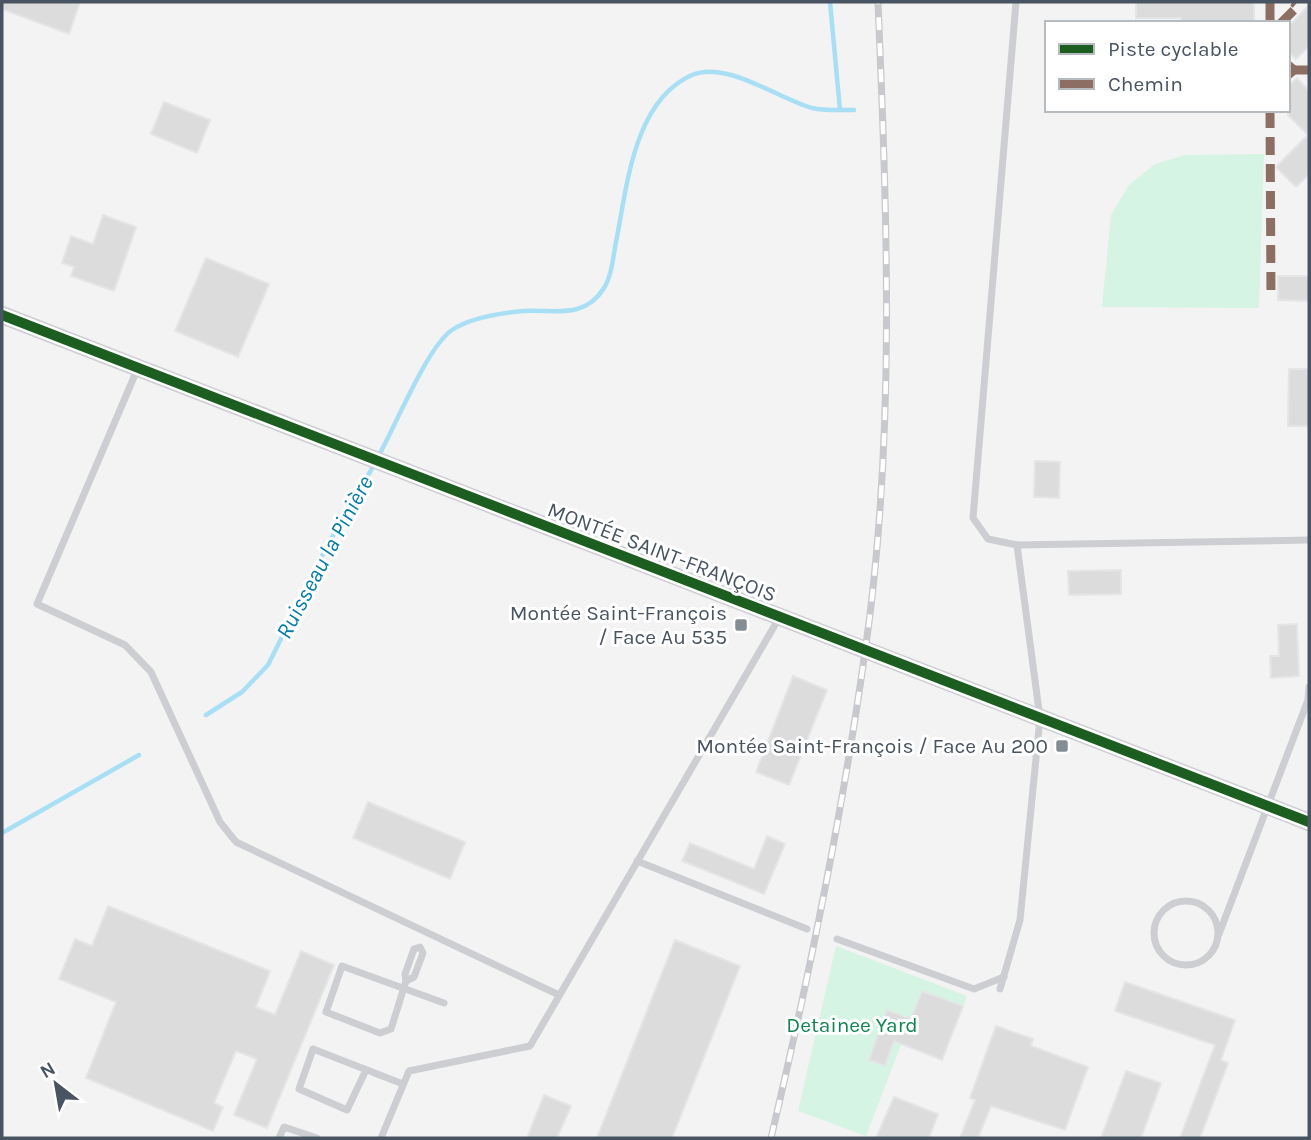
<svg xmlns="http://www.w3.org/2000/svg" width="1311" height="1140" font-family="Karla,sans-serif">
	<style>
		.green { fill: #d6f4e3 }
		.lines { fill: none; stroke-linecap: round; stroke-linejoin: round }
		.stream { stroke: #a8dff4; stroke-width: 4.5 }
		.building { fill: #dcdcdd; stroke: #e4e5e6; stroke-width: 2 }
		.service { stroke: #ccced2; stroke-width: 7 }
		.tertiary { stroke: #ccced2; stroke-width: 18 }
		.rail-casing { stroke: #c7c9cc; stroke-width: 7 }
		.rail { stroke: #fff; stroke-width: 4.5; stroke-dasharray: 13; stroke-linecap: butt }
		.quiet { stroke: #8d6e63; stroke-width: 9; stroke-dasharray: 18 9; stroke-linecap: butt }
		.cycleway-casing { stroke: #fff; stroke-width: 15 }
		.cycleway { stroke: #1b5e20; stroke-width: 10 }
		.poi-dot { fill: #848c94; stroke: #fff; stroke-width: 2.5 }
		.labels { text-anchor: middle; stroke-width: 6; stroke-linejoin: round; paint-order: stroke }
		.street-label { font-size: 21px; fill: #485461; stroke: #fff }
		.poi-label { font-size: 21px; fill: #485461; stroke: #fff; text-anchor: end }
		.park-label { font-size: 21px; fill: #108551; stroke: #fff }
		.water-label { font-size: 23px; font-style: italic; fill: #037eaa; stroke: #fff }
	</style>
	<rect width="100%" height="100%" fill="#f3f3f3"/>
	<g class="green">
		<polygon points="1264,154 1259,308 1102,307 1111,215 1129,185 1155,164 1185,155"/>
		<polygon points="836,946 967,996 963,1006 922,991 911,1019 887,1011 869,1060 885,1066 902,1021 909,1024 866,1136 798,1111"/>
	</g>
	<g class="lines">
		<g class="stream">
			<polyline points="830,2 840,110"/>
			<path d="M378 457C395 427 427 347 452 330 471 317 501 313 523 311 554 309 584 320 604 288 612 275 613 257 616 242 627 188 633 101 692 75 726 60 779 99 812 108 826 111 840 110 854 110"/>
			<polyline points="206,715 242,692 268,665 327,546 374,465"/>
			<polyline points="2,833 139,755"/>
		</g>
	</g>
	<g class="building">
		<polygon points="2,2 80,2 69,34 2,9"/>
		<polygon points="1136,2 1254,2 1254,23 1181,23 1181,18 1136,18"/>
		<polygon points="1309,5 1309,46 1296,59 1288,51 1288,27"/>
		<polygon points="1297,78 1309,91 1309,174 1296,187 1276,167 1308,135 1288,115 1288,87"/>
		<polygon points="164,102 210,120 197,153 151,134"/>
		<polygon points="103,215 136,227 114,291 71,276 74,267 62,263 71,236 93,244"/>
		<polygon points="206,258 269,284 238,357 175,331"/>
		<polygon points="1278,276 1309,276 1309,301 1278,300"/>
		<polygon points="1289,369 1309,369 1309,426 1288,426"/>
		<polygon points="1035,461 1060,462 1059,498 1034,497"/>
		<polygon points="1121,570 1121,594 1069,595 1068,571"/>
		<polygon points="1297,624 1299,676 1271,678 1270,656 1279,656 1278,625"/>
		<polygon points="793,676 827,690 789,785 756,772"/>
		<polygon points="368,802 465,842 450,879 353,838"/>
		<polygon points="767,836 785,844 764,894 682,861 690,843 754,869"/>
		<polygon points="108,906 270,971 256,1007 275,1015 301,951 334,965 267,1128 234,1115 257,1059 236,1051 214,1103 223,1107 213,1131 86,1078 116,1002 59,979 75,939 92,946"/>
		<polygon points="675,940 740,966 672,1138 597,1138"/>
		<polygon points="1125,982 1235,1020 1221,1060 1228,1063 1200,1138 1180,1138 1215,1045 1115,1011"/>
		<polygon points="922,991 963,1006 942,1060 894,1041 885,1066 869,1060 887,1010 911,1019"/>
		<polygon points="996,1026 1033,1039 1031,1046 1088,1067 1065,1130 991,1106 978,1138 960,1138 975,1100 970,1098"/>
		<polygon points="1126,1071 1161,1083 1141,1138 1101,1138"/>
		<polygon points="544,1095 571,1106 557,1138 527,1138"/>
		<polygon points="894,1097 938,1114 929,1138 876,1138"/>
	</g>
	<g class="lines">
		<g class="service">
			<polyline points="1016,2 973,518 988,539 1017,545 1309,540"/>
			<polyline points="137,370 37,604 125,645 151,672 220,822 236,842 559,995"/>
			<polyline points="637,861 807,929"/>
			<circle cx="1186" cy="933" r="32"/>
			<polyline points="1219,934 1308,700 1309,687"/>
			<polyline points="837,939 974,989 1004,977"/>
			<polygon points="420,947 423,953 414,977 406,981 405,974 414,949"/>
			<polyline points="406,981 391,1029 380,1033 326,1012 342,966 444,1003"/>
			<polyline points="1000,989 1020,920 1040,718 1017,545"/>
			<polyline points="366,1070 347,1110 299,1089 313,1049 403,1084"/>
			<polyline points="279,1138 284,1127 317,1138"/>
			<polyline points="381,1138 409,1071 530,1046 779,618"/>
		</g>
		<polyline class="tertiary" points="2,315 1309,822"/>
		<g class="rail-casing">
			<path id="rail" d="M771 1138C809 977 842 816 865 652 896 437 887 218 878 2"/>
		</g>
		<use href="#rail" class="rail"/>
		<g class="quiet">
			<polyline points="1270,2 1270,23"/>
			<polyline points="1281,23 1298,6 1293,2"/>
			<polyline points="1288,65 1294,70 1288,75"/>
			<polyline points="1294,70 1309,70"/>
			<polyline points="1270,110 1271,298"/>
		</g>
		<g class="cycleway-casing">
			<polyline id="cycleway" points="2,315 1309,822"/>
		</g>
		<use href="#cycleway" class="cycleway"/>
	</g>
	<g class="poi-dot">
		<rect x="734" y="618" width="14" height="14" rx="3.5"/>
		<rect x="1055" y="739" width="14" height="14" rx="3.5"/>
	</g>
	<g class="labels">
		<g class="street-label">
			<text transform="translate(662 552) rotate(21)" y="7">MONTÉE SAINT-FRANÇOIS</text>
		</g>
		<g class="poi-label">
			<text x="727" y="620">Montée Saint-François<tspan x="727" dy="24">/ Face Au 535</tspan></text>
			<text x="1048" y="753">Montée Saint-François / Face Au 200</text>
		</g>
		<g class="park-label">
			<text x="852" y="1032">Detainee Yard</text>
		</g>
		<g class="water-label">
			<text transform="translate(324 557) rotate(-62)" y="8">Ruisseau la Pinière</text>
		</g>
	</g>
	<rect width="1311" height="1140" fill="none" stroke="#485461" stroke-width="7"/>
	<rect x="1045" y="21" width="245" height="91" fill="#ffffff" stroke="#b6bbc0" stroke-width="2"/>
	<rect x="1059" y="44" width="35" height="10" fill="#1b5e20" stroke="#b6bbc0" stroke-width="2"/>
	<text x="1108" y="56" font-size="21" fill="#485461">Piste cyclable</text>
	<rect x="1059" y="79" width="35" height="10" fill="#8d6e63" stroke="#b6bbc0" stroke-width="2"/>
	<text x="1108" y="91" font-size="21" fill="#485461">Chemin</text>
	<g transform="translate(56 1084) rotate(329)" stroke="#ffffff" stroke-width="5" paint-order="stroke">
	<path d="M0-5L12 26L0 18L-12 26Z" fill="#485461"/>
	<text y="-10" font-size="19" font-weight="bold" text-anchor="middle" fill="#485461">N</text>
	</g>
</svg>
